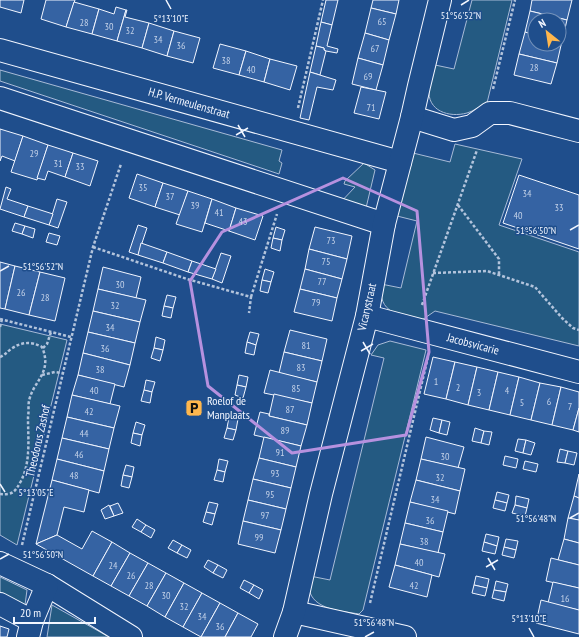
<svg xmlns="http://www.w3.org/2000/svg" width="579" height="637" font-family="'PT Sans Narrow',sans-serif">
	<style>
		.green { fill: #245a82; stroke: #a8bbd7 }
		.building { fill: #3563a3; stroke: #f2f6ff }
		.lines { fill: none; stroke-linecap: round; stroke-linejoin: round }
		.minor-casing { stroke: #f2f6ff; stroke-width: 24 }
		.path { stroke: #b3c4dc; stroke-width: 2.5; stroke-dasharray: 3 2; stroke-linecap: butt }
		.minor { stroke: #1f4e8c; stroke-width: 22 }
		.marked { fill: none; stroke: #b691df; stroke-width: 3; stroke-linejoin: round }
		.ticks { fill: none; stroke: #f2f6ff; stroke-width: 1.5 }
		.labels { text-anchor: middle; stroke-width: 3; stroke-linejoin: round; paint-order: stroke }
		.number-label { font-size: 10px; fill: #c3d1e8 }
		.street-label { font-size: 12px; fill: #f2f6ff; stroke: #1f4e8c }
		.poi-label { font-size: 12px; fill: #f2f6ff; stroke: #1f4e8c; text-anchor: start }
		.ticks-label { font-size: 10px; text-anchor: middle; fill: #f2f6ff; stroke: #1f4e8c; stroke-width: 3; stroke-linejoin: round; paint-order: stroke }
	</style>
	<rect width="100%" height="100%" fill="#1f4e8c"/>
	<g class="green">
		<path d="M472 0H512L487 103C480 106 474 111 467 113 449 118 427 111 429 89 429 81 433 73 435 65L454 69Z"/>
		<polygon points="0,70 282,150 279,161 282,163 279,174 0,81"/>
		<path d="M455 144 522 159 499 225 579 252V346L435 311 422 320C399 315 378 314 381 284L401 288 417 221 397 216 413 153 450 162Z"/>
		<polygon points="364,163 375,170 366,208 338,205 355,187 344,184 345,181"/>
		<polygon points="0,324 67,340 17,545 0,535"/>
		<path d="M390 341 426 350 363 610 359 614C342 611 313 610 309 589 309 585 309 580 310 576L330 580 384 358 371 355 378 345Z"/>
		<polygon points="0,577 27,590 25,605 0,592"/>
		<polygon points="52,605 109,637 47,637"/>
	</g>
	<g class="building">
		<polygon points="0,0 24,0 21,13 0,7"/>
		<polygon points="46,0 75,0 66,27 41,19"/>
		<polygon points="326,0 338,0 332,25 321,22"/>
		<polygon points="373,0 399,0 396,14 371,8"/>
		<polygon points="532,0 572,0 567,20 530,11"/>
		<polygon points="74,2 99,9 92,34 66,27"/>
		<polygon points="116,7 126,10 117,41 92,34 99,9 114,14"/>
		<polygon points="371,8 396,14 389,40 365,33"/>
		<polygon points="126,10 127,10 125,17 149,23 142,48 117,41"/>
		<polygon points="530,11 567,20 562,41 559,41 559,20 535,20 535,35 525,32"/>
		<polygon points="321,22 332,25 327,46 338,49 337,53 326,51 324,50 324,48 316,46"/>
		<polygon points="149,23 174,31 167,56 142,48"/>
		<polygon points="174,31 200,38 193,63 167,56"/>
		<polygon points="525,32 535,35 535,44 559,44 559,41 562,41 557,63 519,54"/>
		<polygon points="365,33 389,40 383,65 358,58"/>
		<polygon points="220,44 246,51 239,75 213,68"/>
		<polygon points="316,46 324,48 324,50 326,51 320,75 310,72"/>
		<polygon points="246,51 270,59 264,82 239,75"/>
		<polygon points="519,54 557,63 551,84 514,75"/>
		<polygon points="358,58 383,65 376,90 352,84"/>
		<polygon points="270,59 297,66 290,90 264,82"/>
		<polygon points="310,72 336,80 333,90 317,87 309,120 300,118"/>
		<polygon points="361,87 386,92 379,119 354,113"/>
		<polygon points="0,129 23,136 15,161 2,156 0,161"/>
		<polygon points="23,136 48,145 37,180 11,172"/>
		<polygon points="48,145 73,153 65,177 48,171 45,180 37,178"/>
		<polygon points="73,153 98,161 90,186 65,177"/>
		<polygon points="137,174 163,183 155,207 129,198"/>
		<polygon points="519,175 579,195 579,249 503,223"/>
		<polygon points="163,183 188,191 180,215 155,207"/>
		<polygon points="6,187 11,189 7,199 28,206 24,217 0,209"/>
		<polygon points="188,191 212,199 202,232 176,224"/>
		<polygon points="57,199 67,202 58,228 49,225"/>
		<polygon points="212,199 236,208 229,231 205,223"/>
		<polygon points="28,206 53,214 49,225 24,217"/>
		<polygon points="236,208 263,216 255,240 229,231"/>
		<polygon points="15,223 25,226 22,234 12,231"/>
		<polygon points="138,225 147,228 138,255 129,252"/>
		<polygon points="25,226 35,229 33,238 22,234"/>
		<polygon points="276,227 285,230 282,240 273,238"/>
		<polygon points="315,227 352,236 347,259 309,249"/>
		<polygon points="49,233 60,236 57,245 46,242"/>
		<polygon points="273,238 282,240 280,251 271,248"/>
		<polygon points="141,243 167,252 163,263 138,255"/>
		<polygon points="309,249 347,259 342,279 305,269"/>
		<polygon points="167,252 192,261 188,272 163,263"/>
		<polygon points="221,253 231,256 222,283 212,279"/>
		<polygon points="192,261 216,269 212,279 188,272"/>
		<polygon points="0,262 15,266 5,309 0,308"/>
		<polygon points="15,266 40,272 29,315 5,309"/>
		<polygon points="103,267 141,277 136,298 98,289"/>
		<polygon points="265,269 274,272 271,282 262,280"/>
		<polygon points="305,269 342,279 337,298 300,289"/>
		<polygon points="40,272 65,278 55,321 29,315"/>
		<polygon points="262,280 271,282 268,293 260,291"/>
		<polygon points="98,289 146,300 140,322 93,311"/>
		<polygon points="300,289 337,298 332,321 294,312"/>
		<polygon points="167,295 176,297 173,308 164,306"/>
		<polygon points="164,306 173,308 171,318 162,316"/>
		<polygon points="93,311 140,322 135,343 88,332"/>
		<polygon points="290,330 327,339 322,361 284,352"/>
		<polygon points="88,332 135,343 130,365 83,353"/>
		<polygon points="250,332 259,334 256,345 247,342"/>
		<polygon points="156,337 165,340 163,350 154,348"/>
		<polygon points="247,342 256,345 254,355 245,353"/>
		<polygon points="154,348 163,350 160,361 151,358"/>
		<polygon points="284,352 322,361 317,382 279,373"/>
		<polygon points="83,353 130,365 124,387 78,375"/>
		<polygon points="433,357 455,362 446,399 424,394"/>
		<polygon points="455,362 477,367 468,405 446,399"/>
		<polygon points="477,367 498,372 489,410 468,405"/>
		<polygon points="270,370 317,382 312,403 264,393"/>
		<polygon points="498,372 519,377 510,415 489,410"/>
		<polygon points="78,375 115,384 110,404 72,395"/>
		<polygon points="239,375 248,377 246,387 237,385"/>
		<polygon points="519,377 540,383 531,420 510,415"/>
		<polygon points="146,380 155,382 152,392 144,390"/>
		<polygon points="540,383 561,387 552,425 531,420"/>
		<polygon points="237,385 246,387 243,398 235,395"/>
		<polygon points="561,387 579,392 579,408 573,430 552,425"/>
		<polygon points="144,390 152,392 150,403 141,401"/>
		<polygon points="274,394 312,403 307,425 269,416"/>
		<polygon points="72,395 120,406 114,428 67,417"/>
		<polygon points="579,408 579,432 573,430"/>
		<polygon points="260,412 269,414 269,416 307,425 301,446 254,435"/>
		<polygon points="67,417 114,428 109,449 62,438"/>
		<polygon points="229,417 238,419 236,430 227,428"/>
		<polygon points="433,418 442,420 439,433 430,430"/>
		<polygon points="442,420 450,422 447,435 439,433"/>
		<polygon points="136,422 145,425 142,435 133,433"/>
		<polygon points="227,428 236,430 233,440 224,438"/>
		<polygon points="475,428 484,431 481,443 472,441"/>
		<polygon points="484,431 492,432 489,445 481,443"/>
		<polygon points="133,433 142,435 140,446 131,443"/>
		<polygon points="264,437 301,446 296,467 259,458"/>
		<polygon points="426,437 464,447 458,468 421,459"/>
		<polygon points="62,438 109,449 104,471 57,459"/>
		<polygon points="518,439 526,440 523,453 515,451"/>
		<polygon points="526,440 535,443 531,455 523,453"/>
		<polygon points="560,449 568,451 565,463 557,462"/>
		<polygon points="568,451 577,453 574,465 565,463"/>
		<polygon points="505,456 518,459 516,468 503,465"/>
		<polygon points="259,458 296,467 291,488 253,479"/>
		<polygon points="57,459 104,471 99,493 52,480"/>
		<polygon points="219,459 228,461 225,472 217,470"/>
		<polygon points="421,459 465,469 460,491 416,480"/>
		<polygon points="525,461 538,464 536,472 523,469"/>
		<polygon points="126,465 134,467 132,477 123,475"/>
		<polygon points="217,470 225,472 223,482 214,480"/>
		<polygon points="579,474 579,498 574,496"/>
		<polygon points="123,475 132,477 129,488 121,486"/>
		<polygon points="253,479 291,488 286,509 248,500"/>
		<polygon points="52,480 89,490 84,512 64,507 57,535 36,544"/>
		<polygon points="416,480 460,491 455,514 410,502"/>
		<polygon points="497,492 509,495 507,503 495,500"/>
		<polygon points="516,496 529,499 527,508 515,505"/>
		<polygon points="574,496 579,498 579,520 568,518"/>
		<polygon points="248,500 286,509 281,530 243,521"/>
		<polygon points="495,500 507,503 505,511 493,508"/>
		<polygon points="209,502 218,504 215,514 206,512"/>
		<polygon points="410,502 448,511 443,532 405,523"/>
		<polygon points="118,503 123,513 114,516 110,506"/>
		<polygon points="109,505 114,516 105,519 101,510"/>
		<polygon points="515,505 527,508 525,516 512,513"/>
		<polygon points="206,512 215,514 212,525 203,522"/>
		<polygon points="568,518 579,520 579,543 564,539"/>
		<polygon points="137,519 146,525 141,532 132,527"/>
		<polygon points="243,521 281,530 275,553 238,544"/>
		<polygon points="405,523 443,532 438,553 400,544"/>
		<polygon points="146,525 155,530 151,538 141,532"/>
		<polygon points="92,531 112,542 93,576 36,544 57,535 82,549"/>
		<polygon points="486,534 499,537 497,546 484,542"/>
		<polygon points="506,539 518,541 516,550 504,547"/>
		<polygon points="564,539 579,543 579,565 558,560"/>
		<polygon points="173,540 182,545 177,553 168,548"/>
		<polygon points="112,542 130,553 111,586 93,576"/>
		<polygon points="484,542 497,546 495,554 482,551"/>
		<polygon points="400,544 445,554 439,577 395,565"/>
		<polygon points="182,545 191,550 187,558 177,553"/>
		<polygon points="504,547 516,550 514,558 502,555"/>
		<polygon points="130,553 148,563 129,596 111,586"/>
		<polygon points="551,558 579,565 579,588 546,581"/>
		<polygon points="208,560 218,565 213,573 204,567"/>
		<polygon points="148,563 166,573 147,606 129,596"/>
		<polygon points="218,565 227,570 223,578 213,573"/>
		<polygon points="395,565 432,575 427,597 389,587"/>
		<polygon points="166,573 184,583 165,617 147,606"/>
		<polygon points="476,576 489,579 487,588 474,585"/>
		<polygon points="244,580 254,585 249,593 240,588"/>
		<polygon points="496,581 508,584 506,592 494,590"/>
		<polygon points="553,582 579,588 579,610 548,603"/>
		<polygon points="184,583 202,593 183,627 165,617"/>
		<polygon points="254,585 263,590 259,599 249,593"/>
		<polygon points="474,585 487,588 485,596 472,593"/>
		<polygon points="494,590 506,592 504,601 492,598"/>
		<polygon points="202,593 220,603 201,637 183,627"/>
		<polygon points="541,600 579,610 579,634 536,623"/>
		<polygon points="220,603 238,613 225,637 201,637"/>
		<polygon points="238,613 258,624 251,637 225,637"/>
		<polygon points="0,626 9,629 7,637 0,637"/>
	</g>
	<g class="lines">
		<g class="minor-casing">
			<g id="minor">
				<polyline points="0,50 400,162"/>
				<polyline points="0,98 384,224"/>
				<polyline points="412,117 454,130 472,126 490,113 510,113 579,131"/>
				<polyline points="367,316 579,372"/>
				<polyline points="0,563 47,585 131,637"/>
				<polyline points="0,604 32,621"/>
				<polyline points="294,612 405,637"/>
				<polyline points="28,637 32,621 47,585"/>
				<polyline points="285,637 294,612 321,494 367,316 384,224 412,117 419,86 440,0"/>
			</g>
		</g>
		<g class="path">
			<polyline points="493,89 515,0"/>
			<polyline points="298,108 323,0"/>
			<polyline points="458,205 499,259 499,275"/>
			<polyline points="93,247 187,279 251,297 249,313"/>
			<polyline points="433,273 487,271 535,287 562,318 573,328 579,330"/>
			<polyline points="251,297 277,214"/>
			<polyline points="422,305 477,150"/>
			<polyline points="0,319 71,337"/>
			<polyline points="0,327 2,319"/>
			<polyline points="43,348 47,344 51,332"/>
			<path d="M0 357C5 355 7 352 11 349 21 342 31 341 42 347 53 373 33 381 29 401 28 406 29 412 28 417 28 439 31 461 21 481 15 492 13 495 0 494"/>
			<polyline points="42,375 55,372 62,373"/>
			<polyline points="22,545 93,247 121,164"/>
			<polyline points="370,603 428,357"/>
		</g>
		<use href="#minor" class="minor"/>
	</g>
	<path class="marked" d="M343 178 417 211 429 352 406 435 292 453 208 386 190 281 222 232Z"/>
	<path class="ticks" d="M166 0 171 9M461 5 469 0M238 125 245 137M236 135 248 128M570 230 579 225M0 271 9 266M363 342 370 354M361 351 373 344M0 484 5 492M570 518 579 513M488 558 495 570M0 559 9 554M486 567 498 560M529 628 534 637M365 637 374 632"/>
	<defs>
		<g id="parking-square" transform="scale(0.9)"><rect x="-9" y="-9" width="18" height="18" rx="4" fill="#ffb74d" stroke="#1f4e8c"/><path d="M-3.5-5.5H1a3.5 3.5 0 0 1 0 7H-1V5.5H-3.5ZM-1-3.4V-.6H.8a1.4 1.4 0 0 0 0-2.8Z" fill="#111"/></g>
	</defs>
	<g fill-rule="evenodd">
		<use href="#parking-square" x="194" y="408"/>
	</g>
	<g class="labels">
		<g class="number-label">
			<text x="382" y="25">65</text>
			<text x="84" y="26">28</text>
			<text x="109" y="30">30</text>
			<text x="130" y="34">32</text>
			<text x="158" y="43">34</text>
			<text x="181" y="49">36</text>
			<text x="375" y="52">67</text>
			<text x="226" y="64">38</text>
			<text x="534" y="71">28</text>
			<text x="251" y="73">40</text>
			<text x="368" y="80">69</text>
			<text x="371" y="111">71</text>
			<text x="34" y="157">29</text>
			<text x="58" y="167">31</text>
			<text x="80" y="170">33</text>
			<text x="143" y="191">35</text>
			<text x="527" y="197">34</text>
			<text x="170" y="200">37</text>
			<text x="195" y="209">39</text>
			<text x="559" y="211">33</text>
			<text x="219" y="216">41</text>
			<text x="518" y="219">40</text>
			<text x="243" y="225">43</text>
			<text x="331" y="244">73</text>
			<text x="326" y="265">75</text>
			<text x="322" y="285">77</text>
			<text x="120" y="288">30</text>
			<text x="21" y="296">26</text>
			<text x="45" y="301">28</text>
			<text x="316" y="306">79</text>
			<text x="115" y="309">32</text>
			<text x="110" y="331">34</text>
			<text x="306" y="349">81</text>
			<text x="105" y="352">36</text>
			<text x="301" y="371">83</text>
			<text x="100" y="373">38</text>
			<text x="436" y="385">1</text>
			<text x="458" y="391">2</text>
			<text x="296" y="392">85</text>
			<text x="94" y="394">40</text>
			<text x="507" y="394">4</text>
			<text x="479" y="396">3</text>
			<text x="549" y="405">6</text>
			<text x="522" y="406">5</text>
			<text x="570" y="410">7</text>
			<text x="290" y="413">87</text>
			<text x="89" y="415">42</text>
			<text x="285" y="434">89</text>
			<text x="84" y="437">44</text>
			<text x="280" y="456">91</text>
			<text x="79" y="458">46</text>
			<text x="445" y="460">30</text>
			<text x="275" y="477">93</text>
			<text x="74" y="479">48</text>
			<text x="440" y="481">32</text>
			<text x="270" y="498">95</text>
			<text x="435" y="503">34</text>
			<text x="265" y="519">97</text>
			<text x="430" y="524">36</text>
			<text x="259" y="541">99</text>
			<text x="424" y="545">38</text>
			<text x="419" y="566">40</text>
			<text x="113" y="569">24</text>
			<text x="131" y="579">26</text>
			<text x="149" y="589">28</text>
			<text x="414" y="589">42</text>
			<text x="166" y="599">30</text>
			<text x="565" y="602">16</text>
			<text x="184" y="610">32</text>
			<text x="202" y="620">34</text>
			<text x="220" y="630">36</text>
		</g>
		<g class="street-label">
			<text transform="translate(189 103) rotate(16)" y="4">H.P. Vermeulenstraat</text>
			<text transform="translate(367 307) rotate(-77)" y="4">Vicarystraat</text>
			<text transform="translate(473 344) rotate(15)" y="4">Jacobsvicarie</text>
			<text transform="translate(38 441) rotate(-77)" y="4">Theodorus Zashof</text>
		</g>
		<g class="poi-label">
			<text x="207" y="405">Roelof de<tspan x="207" dy="14">Manplaats</tspan></text>
		</g>
	</g>
	<g class="ticks-label">
		<text x="461" y="19">51°56'52"N</text>
		<text x="171" y="22">5°13'10"E</text>
		<text x="536" y="234">51°56'50"N</text>
		<text x="43" y="270">51°56'52"N</text>
		<text x="36" y="496">5°13'05"E</text>
		<text x="536" y="522">51°56'48"N</text>
		<text x="43" y="558">51°56'50"N</text>
		<text x="529" y="622">5°13'10"E</text>
		<text x="374" y="626">51°56'48"N</text>
	</g>
	<g transform="translate(547 32) rotate(330)"><circle r="19" fill="#1f4e8c" stroke="#7391ba"/>
	<path d="M0-3L7 15L0 10L-7 15Z" fill="#ffb74d"/>
	<text y="-6" font-size="11" font-weight="bold" text-anchor="middle" fill="#f2f6ff">N</text>
	</g>
	<path d="M14 617v6h81v-6" fill="none" stroke="#f2f6ff" stroke-width="2"/>
	<text x="20" y="617" font-size="12" fill="#f2f6ff" stroke="#1f4e8c" stroke-width="3" paint-order="stroke">20 m</text>
</svg>
